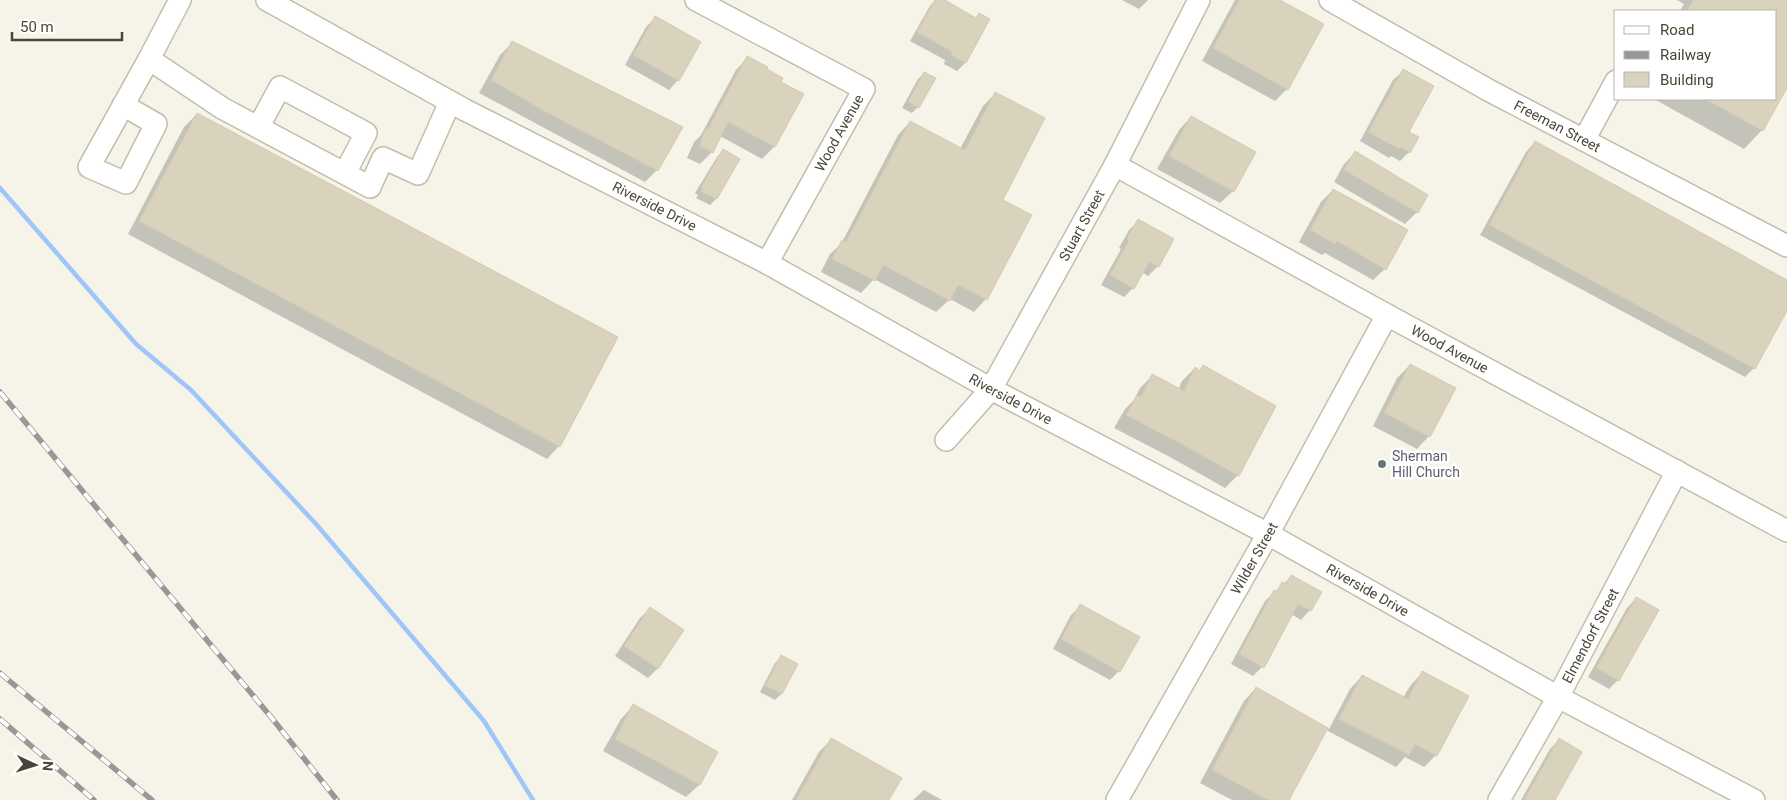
<svg xmlns="http://www.w3.org/2000/svg" width="1787" height="800" font-family="Roboto,sans-serif">
	<style>
		.shadow { fill: #0003 }
		.lines { fill: none; stroke-linecap: round; stroke-linejoin: round }
		.stream { stroke: #9ec6f9; stroke-width: 4.5 }
		.building { fill: #d9d2bc; stroke: #d4cbae }
		.minor-casing { stroke: #c3bea9; stroke-width: 24 }
		.minor { stroke: #fff; stroke-width: 21 }
		.rail-casing { stroke: #989898; stroke-width: 5.5 }
		.rail { stroke: #fff; stroke-width: 4; stroke-dasharray: 11; stroke-linecap: butt }
		.worship-dot { fill: #6b7280; stroke: #fff; stroke-width: 2 }
		.labels { text-anchor: middle; stroke-width: 5; stroke-linejoin: round; paint-order: stroke }
		.street-label { font-size: 14px; fill: #4a4536; stroke: #fff }
		.worship-label { font-size: 14px; fill: #5b616d; stroke: #fff; text-anchor: start }
	</style>
	<rect width="100%" height="100%" fill="#f6f4e8"/>
	<g class="shadow">
		<polygon points="935,0 942,0 975,18 979,14 988,19 965,63 957,71 944,64 945,60 910,41 930,6"/>
		<polygon points="1122,0 1148,0 1139,9"/>
		<polygon points="1235,0 1277,0 1287,89 1275,101 1202,61"/>
		<polygon points="1677,0 1787,0 1787,85 1762,130 1744,149 1654,99 1776,99 1776,11 1680,11 1684,4"/>
		<polygon points="655,18 678,80 669,90 625,65 646,27"/>
		<polygon points="512,43 657,170 645,182 479,93 500,55"/>
		<polygon points="748,57 765,69 779,82 802,94 774,147 762,159 720,136 712,152 700,164 687,158 694,142 701,135 736,70"/>
		<polygon points="1403,71 1409,152 1400,161 1391,156 1389,158 1360,141 1393,80"/>
		<polygon points="924,73 918,107 912,113 902,108 918,79"/>
		<polygon points="996,93 986,299 974,312 950,299 936,312 874,279 861,293 821,272 830,254 841,244 898,135 910,122 960,149 983,106"/>
		<polygon points="197,114 559,446 547,459 128,234 184,127"/>
		<polygon points="1191,117 1233,191 1220,203 1157,169 1179,130"/>
		<polygon points="1535,142 1787,281 1787,309 1754,368 1745,377 1480,235 1526,152"/>
		<polygon points="723,151 738,160 716,199 710,205 696,198 698,195 695,193 717,157"/>
		<polygon points="1355,153 1417,212 1405,224 1334,182 1344,164"/>
		<polygon points="1333,190 1385,269 1373,280 1325,253 1322,255 1299,242 1321,202"/>
		<polygon points="1138,221 1158,266 1148,276 1142,272 1133,288 1124,297 1101,285 1121,249 1119,248 1129,230"/>
		<polygon points="1410,365 1429,436 1417,449 1373,426 1397,378"/>
		<polygon points="1204,367 1274,406 1238,475 1225,488 1170,457 1114,428 1125,409 1134,400 1140,388 1153,375 1178,390 1182,381 1195,368 1199,371"/>
		<polygon points="1291,577 1310,610 1301,620 1291,614 1262,667 1253,676 1231,664 1265,601"/>
		<polygon points="1636,598 1618,680 1609,689 1588,677 1627,608"/>
		<polygon points="1081,606 1119,671 1110,680 1053,649 1071,615"/>
		<polygon points="650,609 682,631 657,669 648,678 615,656 640,618"/>
		<polygon points="781,657 796,664 781,694 775,700 760,692 775,663"/>
		<polygon points="1422,673 1436,755 1424,767 1405,757 1396,767 1326,730 1287,800 1232,800 1200,783 1244,701 1256,688 1329,729 1350,689 1362,676 1403,698 1410,686"/>
		<polygon points="633,706 717,752 699,785 686,797 603,751 621,719"/>
		<polygon points="832,739 888,800 792,800 819,752"/>
		<polygon points="1559,740 1554,800 1521,800 1550,749"/>
		<polygon points="924,790 942,800 913,800"/>
	</g>
	<g class="lines">
		<polyline class="stream" points="0,188 136,344 191,390 316,524 484,721 533,800"/>
	</g>
	<g class="building">
		<polygon points="935,0 945,0 976,18 979,13 990,19 966,63 951,55 952,52 917,32"/>
		<polygon points="1239,0 1280,0 1324,24 1288,90 1213,48"/>
		<polygon points="1693,0 1787,0 1787,88 1763,131 1705,99 1776,99 1776,11 1687,11"/>
		<polygon points="655,16 701,42 679,81 633,55"/>
		<polygon points="512,41 683,127 658,171 544,111 491,80"/>
		<polygon points="747,56 768,67 767,69 783,78 781,82 804,94 775,147 728,122 713,153 699,146 706,128 708,129"/>
		<polygon points="1403,69 1434,86 1409,132 1419,137 1410,153 1401,147 1399,149 1368,132"/>
		<polygon points="924,72 936,78 919,108 908,102"/>
		<polygon points="995,92 1045,118 1003,200 1032,215 987,300 958,285 950,301 883,265 875,281 832,259 842,240 846,242 910,121 965,150"/>
		<polygon points="197,113 618,337 560,447 139,221"/>
		<polygon points="1191,116 1256,152 1234,192 1169,156"/>
		<polygon points="1535,141 1787,280 1787,311 1755,369 1489,225"/>
		<polygon points="723,149 740,159 717,199 701,192 703,188 701,187"/>
		<polygon points="1355,151 1428,195 1418,213 1344,170"/>
		<polygon points="1333,189 1408,230 1386,270 1337,241 1335,244 1310,230"/>
		<polygon points="1138,219 1174,239 1159,267 1149,262 1134,289 1110,275 1129,240 1127,238"/>
		<polygon points="1410,364 1456,388 1430,437 1384,413"/>
		<polygon points="1203,365 1276,406 1239,476 1183,445 1126,415 1137,395 1141,397 1152,374 1184,391 1195,367 1200,371"/>
		<polygon points="1291,575 1322,592 1311,611 1298,604 1264,668 1239,654 1274,590 1277,592 1282,582 1286,584"/>
		<polygon points="1636,597 1659,610 1619,681 1596,668"/>
		<polygon points="1080,604 1140,637 1120,672 1061,639"/>
		<polygon points="650,607 684,630 658,669 624,646"/>
		<polygon points="781,655 798,664 782,694 765,686"/>
		<polygon points="1422,671 1469,696 1437,756 1415,744 1409,755 1339,719 1362,675 1408,699"/>
		<polygon points="1256,687 1328,728 1289,800 1268,800 1212,770"/>
		<polygon points="633,704 718,752 700,785 615,739"/>
		<polygon points="831,738 902,778 889,800 796,800"/>
		<polygon points="1559,738 1582,752 1555,800 1524,800"/>
	</g>
	<g class="lines">
		<g class="minor-casing">
			<g id="minor">
				<polyline points="180,0 149,59 222,108 370,187 383,158 418,174 450,102"/>
				<path id="s1" d="M267 0 465 110 767 263 991 389 1268 534 1558 697 1754 800"/>
				<polyline points="696,0 864,89 767,263"/>
				<path id="s2" d="M1330 0 1490 91 1787 246"/>
				<polyline points="123,105 156,124 126,183 89,167 149,59"/>
				<polyline points="259,126 280,87 366,133 345,173"/>
				<polyline points="1584,140 1616,81"/>
				<path id="s3" d="M1115 165 1387 315 1787 531"/>
				<path id="s4" d="M946 440 991 389 1115 165 1199 0"/>
				<path id="s5" d="M1117 800 1268 534 1387 315"/>
				<path id="s6" d="M1499 800 1558 697 1677 471"/>
			</g>
		</g>
		<use href="#minor" class="minor"/>
		<g class="rail-casing">
			<g id="rail">
				<polyline points="0,392 271,717 337,800"/>
				<polyline points="0,673 152,800"/>
				<polyline points="0,719 94,800"/>
			</g>
		</g>
		<use href="#rail" class="rail"/>
	</g>
	<circle class="worship-dot" cx="1382" cy="464" r="5"/>
	<g class="labels">
		<g class="street-label">
			<text dy="5" stroke="none"><textPath href="#s2" startOffset="260">Freeman Street</textPath></text>
			<text transform="translate(839 133) rotate(-61)" y="5">Wood Avenue</text>
			<text dy="5" stroke="none"><textPath href="#s1" startOffset="439">Riverside Drive</textPath></text>
			<text dy="5" stroke="none"><textPath href="#s4" startOffset="255">Stuart Street</textPath></text>
			<text dy="5" stroke="none"><textPath href="#s3" startOffset="382">Wood Avenue</textPath></text>
			<text dy="5" stroke="none"><textPath href="#s1" startOffset="844">Riverside Drive</textPath></text>
			<text dy="5" stroke="none"><textPath href="#s5" startOffset="278">Wilder Street</textPath></text>
			<text dy="5" stroke="none"><textPath href="#s1" startOffset="1249">Riverside Drive</textPath></text>
			<text dy="5" stroke="none"><textPath href="#s6" startOffset="188">Elmendorf Street</textPath></text>
		</g>
		<g class="worship-label">
			<text x="1392" y="461">Sherman<tspan x="1392" dy="16">Hill Church</tspan></text>
		</g>
	</g>
	<rect x="1614" y="10" width="162" height="90" fill="#ffffff" stroke="#b7b5af"/>
	<rect x="1624" y="26" width="25" height="8" fill="#ffffff" stroke="#b7b5af"/>
	<text x="1660" y="35" font-size="15" fill="#4a4536">Road</text>
	<rect x="1624" y="51" width="25" height="8" fill="#989898" stroke="#b7b5af"/>
	<text x="1660" y="60" font-size="15" fill="#4a4536">Railway</text>
	<rect x="1624" y="72" width="25" height="15" fill="#d9d2bc" stroke="#b7b5af"/>
	<text x="1660" y="85" font-size="15" fill="#4a4536">Building</text>
	<g transform="translate(35 765) rotate(94)" stroke="#ffffff" stroke-width="4" paint-order="stroke">
	<path d="M0-4L9 19L0 12L-9 19Z" fill="#4a4536"/>
	<text y="-8" font-size="14" font-weight="bold" text-anchor="middle" fill="#4a4536">N</text>
	</g>
	<path d="M12 32v8h110v-8" fill="none" stroke="#4a4536" stroke-width="2.5"/>
	<text x="20" y="32" font-size="15" fill="#4a4536" stroke="#ffffff" stroke-width="4" paint-order="stroke">50 m</text>
</svg>
